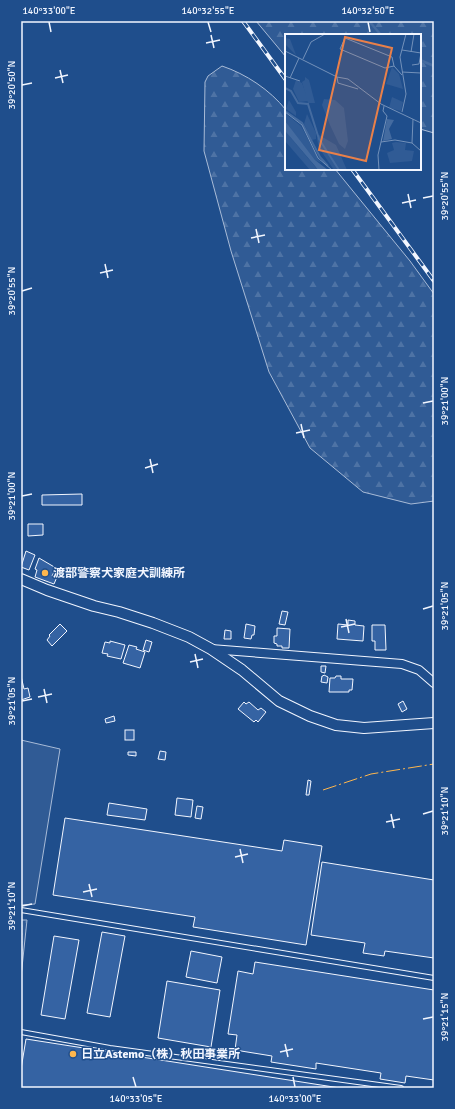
<svg xmlns="http://www.w3.org/2000/svg" width="455" height="1109" font-family="Signika,'Noto Sans JP',sans-serif">
	<style>
		.grass { fill: url(#grass-dots); stroke: #a8bbd7 }
		.forest { fill: url(#forest-firs); stroke: #a8bbd7 }
		.built { fill: #305b95; stroke: #a8bbd7 }
		.lines { fill: none; stroke-linecap: round; stroke-linejoin: round }
		.stream { stroke: #446ba0; stroke-width: 2.5 }
		.building { fill: #3563a3; stroke: #f2f6ff }
		.service-casing { stroke: #f2f6ff; stroke-width: 6 }
		.minor-casing { stroke: #f2f6ff; stroke-width: 10 }
		.tertiary-casing { stroke: #f2f6ff; stroke-width: 12 }
		.service { stroke: #1f4e8c; stroke-width: 4 }
		.minor { stroke: #1f4e8c; stroke-width: 8 }
		.tertiary { stroke: #1f4e8c; stroke-width: 10 }
		.rail-casing { stroke: #f2f6ff; stroke-width: 4 }
		.rail { stroke: #1f4e8c; stroke-width: 2.5; stroke-dasharray: 8; stroke-linecap: butt }
		.power { stroke: #ffb74d; stroke-width: 1; stroke-dasharray: 14 3 2 3; stroke-linecap: butt }
		.ticks { fill: none; stroke: #f2f6ff; stroke-width: 1.5 }
		.poi-dot { fill: #ffb74d; stroke: #1f4e8c; stroke-width: 1.5 }
		.labels { text-anchor: middle; stroke-width: 3; stroke-linejoin: round; paint-order: stroke }
		.poi-label { font-size: 12px; font-weight: bold; fill: #f2f6ff; stroke: #1f4e8c; text-anchor: start }
		.inset-river { fill: none; stroke: #446ba0; stroke-width: 2 }
		.inset-road { fill: none; stroke: #7391ba; stroke-width: 1 }
		.view { fill: #ea8049; fill-opacity: 0.15; stroke: #ea8049; stroke-width: 2 }
		.inset-edge { fill: none; stroke: #f2f6ff; stroke-width: 2 }
		.neatline { fill: none; stroke: #f2f6ff; stroke-width: 1.5 }
		.ticks-label { font-size: 10px; text-anchor: middle; fill: #f2f6ff }
	</style>
	<defs>
		<pattern id="grass-dots" width="8" height="8" patternUnits="userSpaceOnUse"><rect width="8" height="8" fill="#305b95"/><path d="M2 2h.1M6 6h.1" fill="none" stroke="#4e73a5" stroke-width="1.8" stroke-linecap="round"/></pattern>
		<pattern id="forest-firs" width="22" height="20" patternUnits="userSpaceOnUse"><rect width="22" height="20" fill="#305b95"/><path d="M5 1l3.5 6h-7zM16 11l3.5 6h-7z" fill="#4e73a5"/></pattern>
	</defs>
	<rect width="100%" height="100%" fill="#1f4e8c"/>
	<polygon class="grass" points="21,920 27,920 21,977"/>
	<g class="forest">
		<polygon points="256,21 434,21 434,133 420,129 420,35 286,35 286,57"/>
		<path d="M222 66C246 74 270 90 286 110V169H335L410 261 434 294V501L411 504 363 492 310 448 269 372 231 251 204 151 205 82 208 76Z"/>
	</g>
	<polygon class="built" points="21,740 60,749 35,904 21,905"/>
	<g class="lines">
		<g class="stream">
			<polyline points="369,21 381,35"/>
			<polyline points="420,60 434,66"/>
		</g>
	</g>
	<g class="building">
		<polygon points="82,494 82,505 42,505 42,495"/>
		<polygon points="28,524 43,524 43,535 28,536"/>
		<polygon points="26,551 35,555 29,570 21,567"/>
		<polygon points="39,558 56,568 52,576 57,577 54,584 35,577 37,570 35,569"/>
		<polygon points="282,611 288,612 285,625 279,624"/>
		<polygon points="348,620 355,621 355,625 364,626 363,641 337,639 338,624 348,625"/>
		<polygon points="60,624 67,631 52,646 47,640 50,636 49,635"/>
		<polygon points="246,624 255,626 254,635 252,635 251,639 244,638"/>
		<polygon points="372,625 385,625 386,650 375,650 375,641 372,641"/>
		<polygon points="277,628 290,629 289,648 282,648 282,646 277,646 277,644 274,643 274,636 277,636"/>
		<polygon points="225,630 231,631 231,639 224,639"/>
		<polygon points="146,640 152,642 149,652 143,650"/>
		<polygon points="110,641 125,645 121,659 107,656 108,654 102,653 105,642 110,643"/>
		<polygon points="129,645 137,647 136,649 145,652 140,668 123,663"/>
		<polygon points="321,666 326,666 325,673 321,672"/>
		<polygon points="324,675 328,677 327,683 321,682 322,676 323,676"/>
		<polygon points="21,676 24,689 28,688 30,697 21,700"/>
		<polygon points="336,676 341,676 341,679 353,679 352,690 349,690 349,692 329,692 330,678 335,678"/>
		<polygon points="403,701 407,709 402,712 398,704"/>
		<polygon points="244,702 246,704 249,702 258,710 261,708 266,712 258,722 256,720 254,722 238,709"/>
		<polygon points="114,716 115,721 106,723 105,719"/>
		<rect x="125" y="730" width="9" height="10"/>
		<polygon points="160,751 166,752 165,760 158,759"/>
		<polygon points="128,752 136,752 136,756 128,755"/>
		<polygon points="308,780 311,781 309,795 306,795"/>
		<polygon points="177,798 193,800 191,817 175,815"/>
		<polygon points="109,803 147,809 145,820 107,815"/>
		<polygon points="197,806 203,807 201,819 195,818"/>
		<polygon points="65,818 282,851 284,840 322,846 306,945 193,927 195,917 53,895"/>
		<polygon points="322,862 434,880 434,958 385,951 384,956 363,953 365,943 311,935"/>
		<polygon points="102,932 125,936 110,1017 87,1013"/>
		<polygon points="54,936 79,940 65,1019 41,1015"/>
		<polygon points="191,951 222,957 217,983 186,977"/>
		<polygon points="255,962 434,990 434,1080 406,1076 405,1083 380,1079 381,1073 316,1063 316,1069 271,1062 272,1056 235,1050 237,1035 228,1034 238,971 253,974"/>
		<polygon points="167,981 220,990 211,1047 158,1038"/>
		<polygon points="26,1039 340,1088 21,1088 21,1069"/>
	</g>
	<g class="lines">
		<g class="service-casing">
			<g id="service">
				<polyline points="21,910 434,978"/>
				<polyline points="21,1032 110,1048 401,1088"/>
			</g>
		</g>
		<g class="minor-casing">
			<polyline id="minor" points="211,649 402,664 419,670 434,683"/>
		</g>
		<g class="tertiary-casing">
			<polyline id="tertiary" points="21,579 47,590 94,606 119,612 153,623 189,637 211,649 242,670 279,701 310,716 336,725 364,728 434,723"/>
		</g>
		<use href="#service" class="service"/>
		<use href="#minor" class="minor"/>
		<use href="#tertiary" class="tertiary"/>
		<g class="rail-casing">
			<g id="rail">
				<polyline points="243,21 286,80"/>
				<polyline points="352,169 434,281"/>
			</g>
		</g>
		<use href="#rail" class="rail"/>
		<polyline class="power" points="323,790 371,774 434,764"/>
	</g>
	<path class="ticks" d="M49 22 51 32M208 22 211 32M368 22 370 32M211 35 214 48M206 43 220 40M60 70 63 83M55 78 68 75M22 85 32 83M408 194 411 208M423 198 433 196M402 203 416 200M256 229 259 243M251 238 265 235M105 264 108 278M100 273 113 270M22 291 32 288M423 403 433 401M301 424 304 438M296 433 310 430M150 459 153 473M145 468 158 464M22 496 32 494M423 609 433 606M346 619 349 633M341 627 355 624M195 654 198 668M190 662 203 659M44 689 47 703M38 697 52 694M22 701 32 699M391 814 394 828M423 814 433 811M386 822 400 819M240 849 243 863M235 857 248 854M89 884 92 897M83 892 97 889M22 906 32 904M423 1019 433 1017M285 1044 288 1057M280 1052 293 1049M133 1077 136 1087M293 1077 295 1087"/>
	<g class="poi-dot">
		<circle cx="45" cy="573" r="4"/>
		<circle cx="73" cy="1054" r="4"/>
	</g>
	<g class="labels">
		<g class="poi-label">
			<text x="53" y="577">渡部警察犬家庭犬訓練所</text>
			<text x="81" y="1058">日立Astemo（株）秋田事業所</text>
		</g>
	</g>
	<g transform="translate(285 34)">
		<rect width="136" height="136" fill="#1f4e8c"/>
		<path d="M107 33 114 40 118 55 101 50ZM11 46 17 49 24 67 14 68 8 55ZM107 63 118 68 116 77 104 74ZM0 79 16 92 36 129 30 126 8 100 0 87ZM22 80 31 99V105L27 106 19 90ZM0 95 6 104 33 136H25L0 107Z" fill="#305b95"/>
		<path d="M0 4 5 5 11 21 0 10ZM20 43 24 46 30 69H23L17 48 20 46ZM39 65 50 66 59 74 63 107 60 115 54 110 45 91 37 71ZM4 66 11 78V82L1 75ZM34 101 51 111 62 136H49L34 114 32 105ZM111 108 121 109 120 116 129 117 127 127 105 129 102 119 109 116 107 109Z" fill="#305b95"/>
		<path d="M102 85 109 86 104 95 107 105 98 107ZM0 87 30 126 43 136H33L30 132 1 98Z" fill="#446ba0"/>
		<path class="inset-river" d="M0 54 6 57 13 69 23 70 34 105 54 136M0 77 17 89 35 123 43 132"/>
		<path class="inset-road" d="M60 4 107 23 109 32 100 34 55 15ZM117 16 136 19M0 17 52 43 63 45 96 70 136 89M126 18 129 0M18 25 26 8 40 0M127 31 134 30 136 19M109 32 117 41M117 38 136 39M0 42 15 47M52 43 53 49 73 55M5 44 14 24M0 78 17 91 33 124 47 136M117 78 121 60 115 23 121 0M96 108 110 106 127 109 136 117M127 109 128 85M94 136 93 121 102 82 98 77 99 72"/>
		<path class="view" d="M60 3 107 14 81 127 34 116Z"/>
		<rect width="136" height="136" class="inset-edge"/>
	</g>
	<rect width="455" height="1109" fill="none" stroke="#1f4e8c" stroke-width="44"/>
	<rect x="22" y="22" width="411" height="1065" class="neatline"/>
	<g class="ticks-label">
		<text x="49" y="14">140°33'00"E</text>
		<text x="208" y="14">140°32'55"E</text>
		<text x="368" y="14">140°32'50"E</text>
		<text transform="translate(11 85) rotate(-90)" y="4">39°20'50"N</text>
		<text transform="translate(444 196) rotate(-90)" y="4">39°20'55"N</text>
		<text transform="translate(11 291) rotate(-90)" y="4">39°20'55"N</text>
		<text transform="translate(444 401) rotate(-90)" y="4">39°21'00"N</text>
		<text transform="translate(11 496) rotate(-90)" y="4">39°21'00"N</text>
		<text transform="translate(444 606) rotate(-90)" y="4">39°21'05"N</text>
		<text transform="translate(11 701) rotate(-90)" y="4">39°21'05"N</text>
		<text transform="translate(444 811) rotate(-90)" y="4">39°21'10"N</text>
		<text transform="translate(11 906) rotate(-90)" y="4">39°21'10"N</text>
		<text transform="translate(444 1017) rotate(-90)" y="4">39°21'15"N</text>
		<text x="136" y="1102">140°33'05"E</text>
		<text x="295" y="1102">140°33'00"E</text>
	</g>
</svg>
